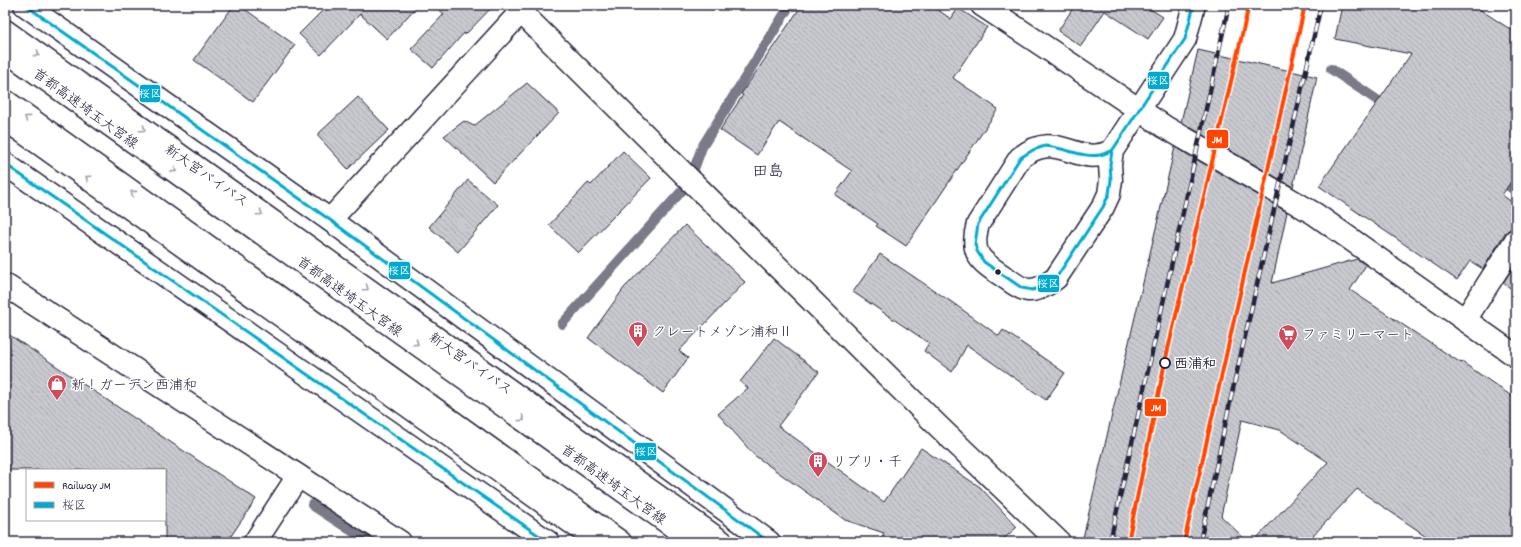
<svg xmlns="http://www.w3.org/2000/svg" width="1521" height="547" font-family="Dekko,'Klee One',sans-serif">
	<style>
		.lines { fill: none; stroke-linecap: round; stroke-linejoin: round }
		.stream { stroke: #7a7a88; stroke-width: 10 }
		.building { fill: url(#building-back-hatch); stroke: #22223b }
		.minor-casing { stroke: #22223b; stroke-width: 25 }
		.trunk-casing { stroke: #22223b; stroke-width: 25 }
		.motorway-casing { stroke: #22223b; stroke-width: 25 }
		.minor { stroke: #fff; stroke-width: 22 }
		.trunk { stroke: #fff; stroke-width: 22 }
		.motorway { stroke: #fff; stroke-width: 22 }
		.rail-casing { stroke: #22223b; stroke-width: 4.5 }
		.rail { stroke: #fff; stroke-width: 3; stroke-dasharray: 9; stroke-linecap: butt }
		.bus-1-casing { stroke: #fff; stroke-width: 6 }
		.bus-1 { stroke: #00a9ce; stroke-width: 3 }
		.rail-1-casing { stroke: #fff; stroke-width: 7 }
		.rail-1 { stroke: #ff4500; stroke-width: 4 }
		.oneway { stroke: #9c9ca7 }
		.bus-dot { fill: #22223b; stroke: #fff; stroke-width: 1.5 }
		.stop-dot { fill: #fff; stroke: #22223b; stroke-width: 2 }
		.labels { text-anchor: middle; stroke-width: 3; stroke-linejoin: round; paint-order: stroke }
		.street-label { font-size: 14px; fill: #22223b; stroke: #fff }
		.poi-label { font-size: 14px; fill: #22223b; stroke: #fff; text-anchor: start }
		.stop-label { font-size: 14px; font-weight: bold; fill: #22223b; stroke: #fff; text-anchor: start }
		.quarter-label { font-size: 16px; fill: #22223b; stroke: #fff }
		.line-badge { stroke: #fff; stroke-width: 1.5 }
		.badge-label { font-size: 11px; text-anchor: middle; font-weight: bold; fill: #fff }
	</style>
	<defs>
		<pattern id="building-back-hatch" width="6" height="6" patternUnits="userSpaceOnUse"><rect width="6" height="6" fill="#c8c8cf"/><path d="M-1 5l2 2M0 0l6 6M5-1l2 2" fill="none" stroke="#acacb3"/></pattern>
	</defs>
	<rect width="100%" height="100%" fill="#fff"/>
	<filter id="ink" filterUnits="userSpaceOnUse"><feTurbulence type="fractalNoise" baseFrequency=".025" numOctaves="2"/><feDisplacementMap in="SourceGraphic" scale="8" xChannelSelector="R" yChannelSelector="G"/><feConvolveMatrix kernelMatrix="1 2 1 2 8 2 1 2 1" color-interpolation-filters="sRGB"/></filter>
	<g filter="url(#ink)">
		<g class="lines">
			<g class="stream">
				<polyline points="1331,69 1389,108"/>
				<polyline points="1498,179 1516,191"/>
				<polyline points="562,324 689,183 702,147 790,5"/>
				<polyline points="312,505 369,542"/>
			</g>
		</g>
		<g class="building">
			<polygon points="234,5 239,5 295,45 253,102 194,60"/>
			<polygon points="328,5 418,5 387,39 360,14 321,55 299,34"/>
			<polygon points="434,5 494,5 465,35 464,33 433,68 411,49 444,14"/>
			<polygon points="802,5 931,5 951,19 958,8 987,27 953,78 998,109 906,246 876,226 878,224 835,195 852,171 779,122 757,155 720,130 743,95 741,94"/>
			<polygon points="1075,5 1144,5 1163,17 1148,39 1105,11 1081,46 1058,31"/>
			<polygon points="1342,5 1473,5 1516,33 1516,174 1502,195 1516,205 1516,228 1510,229 1505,233 1483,269 1470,261 1457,280 1319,186 1411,54 1335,39"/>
			<polygon points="1198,50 1317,77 1293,187 1181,122"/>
			<polygon points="527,83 559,113 493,182 444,136 464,121 474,126"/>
			<polygon points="358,97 389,130 348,169 317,135"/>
			<polygon points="1175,147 1287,212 1272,283 1357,259 1366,265 1350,290 1461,363 1462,362 1516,399 1516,542 1435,542 1357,489 1307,542 1253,542 1328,462 1280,430 1242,420 1221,516 1248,542 1082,542"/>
			<polygon points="623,151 651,178 578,253 549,225 588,183 591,185"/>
			<polygon points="468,180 498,205 458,252 429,227"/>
			<polygon points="685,225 745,282 679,351 688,358 663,393 588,338 624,288"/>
			<polygon points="880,254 953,303 999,336 1003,330 1065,373 1046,400 967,345 952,372 924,351 929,343 853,292"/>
			<polygon points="1516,263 1516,292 1503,283"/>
			<polygon points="5,332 256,499 227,542 165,542 165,470 5,470"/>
			<polygon points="774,338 819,372 778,426 884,502 921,448 980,487 1017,527 1000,542 878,542 884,533 845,520 754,455 718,414 748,388 740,382"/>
		</g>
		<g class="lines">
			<g class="minor-casing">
				<g id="minor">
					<polyline points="982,5 1165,127 1315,214 1516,356"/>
					<polyline points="521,12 937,425 1059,542"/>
					<path d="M1112 151C1076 169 1058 127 1020 158L978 224C969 256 982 262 1006 278 1012 282 1020 289 1028 290 1038 291 1048 284 1056 278L1103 207 1109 194 1111 180 1110 164 1112 151 1185 39 1194 5"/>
					<polyline points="330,220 527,5"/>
					<polyline points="5,285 400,542"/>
					<polyline points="1465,320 1516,240"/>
					<polyline points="255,542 298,476"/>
				</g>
			</g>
			<g class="trunk-casing">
				<g id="trunk">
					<polyline points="25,5 330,220 769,542"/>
					<polyline points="5,31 722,542"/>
					<polyline points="5,119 599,542"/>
					<polyline points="5,164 548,542"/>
				</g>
			</g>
			<g class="motorway-casing">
				<g id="motorway">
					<polyline points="5,50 695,542"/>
					<polyline points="5,101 620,542"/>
				</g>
			</g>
			<use href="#minor" class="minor"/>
			<use href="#trunk" class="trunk"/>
			<use href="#motorway" class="motorway"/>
			<g class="rail-casing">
				<g id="rail">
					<polyline points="1110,542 1229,5"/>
					<polyline points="1200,542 1230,402 1321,5"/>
				</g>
			</g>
			<use href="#rail" class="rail"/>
			<g class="bus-1-casing">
				<g id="bus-1">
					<polyline points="25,5 330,220 769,542"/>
					<path d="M1045 146C1063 147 1082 158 1100 155 1104 154 1108 152 1112 151L1110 164 1111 180 1109 194 1103 207 1056 278 1043 287 1032 290 1022 288 984 262 977 251 975 244 978 224 1020 158 1033 150Z"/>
					<polyline points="1112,151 1185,39 1194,5"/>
					<polyline points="5,164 548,542"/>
				</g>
			</g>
			<use href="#bus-1" class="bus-1"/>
			<g class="rail-1-casing">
				<g id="rail-1">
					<polyline points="1128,542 1165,362 1249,5"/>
					<polyline points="1184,542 1305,5"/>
				</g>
			</g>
			<use href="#rail-1" class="rail-1"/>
		</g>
		<defs><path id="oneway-chevron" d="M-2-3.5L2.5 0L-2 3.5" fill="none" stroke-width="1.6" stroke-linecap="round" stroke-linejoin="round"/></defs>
		<g class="oneway">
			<use href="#oneway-chevron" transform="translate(37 54) rotate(35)"/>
			<use href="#oneway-chevron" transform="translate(27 118) rotate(-144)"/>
			<use href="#oneway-chevron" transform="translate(143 129) rotate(35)"/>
			<use href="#oneway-chevron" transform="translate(174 170) rotate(36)"/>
			<use href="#oneway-chevron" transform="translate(88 178) rotate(-145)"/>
			<use href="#oneway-chevron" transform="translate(133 193) rotate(-144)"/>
			<use href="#oneway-chevron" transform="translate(260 213) rotate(35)"/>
			<use href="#oneway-chevron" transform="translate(366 288) rotate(35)"/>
			<use href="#oneway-chevron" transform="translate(416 343) rotate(36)"/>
			<use href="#oneway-chevron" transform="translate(522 419) rotate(36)"/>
		</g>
	</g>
	<defs>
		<g id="building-pin" transform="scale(1)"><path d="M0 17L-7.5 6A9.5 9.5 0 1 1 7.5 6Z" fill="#d1495b" stroke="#fff"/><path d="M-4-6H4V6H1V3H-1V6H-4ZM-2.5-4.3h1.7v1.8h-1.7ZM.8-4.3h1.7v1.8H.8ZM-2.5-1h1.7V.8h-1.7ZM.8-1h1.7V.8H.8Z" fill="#fff"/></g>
		<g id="supermarket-pin" transform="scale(1)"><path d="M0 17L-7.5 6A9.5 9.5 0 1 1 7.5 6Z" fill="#d1495b" stroke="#fff"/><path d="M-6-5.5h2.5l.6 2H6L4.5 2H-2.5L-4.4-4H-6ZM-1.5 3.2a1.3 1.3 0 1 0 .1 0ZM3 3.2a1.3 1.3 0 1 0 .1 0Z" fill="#fff"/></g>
		<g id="shop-pin" transform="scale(1)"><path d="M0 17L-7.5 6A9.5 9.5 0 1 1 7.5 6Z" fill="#d1495b" stroke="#fff"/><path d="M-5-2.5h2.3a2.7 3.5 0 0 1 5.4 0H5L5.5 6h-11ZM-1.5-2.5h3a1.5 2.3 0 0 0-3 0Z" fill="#fff"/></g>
	</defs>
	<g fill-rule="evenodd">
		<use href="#building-pin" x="638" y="331"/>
		<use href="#supermarket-pin" x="1288" y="334"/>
		<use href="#shop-pin" x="57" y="384"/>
		<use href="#building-pin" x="818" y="461"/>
	</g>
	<circle class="bus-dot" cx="998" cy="272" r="3.5"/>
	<circle class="stop-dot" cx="1165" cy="363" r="5"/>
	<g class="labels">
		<g class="street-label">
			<text transform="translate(86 108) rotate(36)" y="5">首都高速埼玉大宮線</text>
			<text transform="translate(207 175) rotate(35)" y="5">新大宮バイパス</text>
			<text transform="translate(350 296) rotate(36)" y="5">首都高速埼玉大宮線</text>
			<text transform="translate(471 363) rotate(35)" y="5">新大宮バイパス</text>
			<text transform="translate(614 484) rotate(36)" y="5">首都高速埼玉大宮線</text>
		</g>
		<g class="poi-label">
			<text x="652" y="336">クレートメゾン浦和Ⅱ</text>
			<text x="1302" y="339">ファミリーマート</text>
			<text x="71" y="389">新！ガーデン西浦和</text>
			<text x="832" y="466">リブリ・千</text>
		</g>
		<g class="stop-label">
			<text x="1174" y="368">西浦和</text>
		</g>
		<g class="quarter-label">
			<text x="768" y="176">田島</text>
		</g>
	</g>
	<g class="line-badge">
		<rect x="1147" y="71" width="23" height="19" rx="4" fill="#00a9ce"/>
		<rect x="139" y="84" width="22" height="19" rx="4" fill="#00a9ce"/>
		<rect x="1206" y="129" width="23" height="20" rx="4" fill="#ff4500"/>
		<rect x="388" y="261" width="23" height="19" rx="4" fill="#00a9ce"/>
		<rect x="1037" y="274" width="23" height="19" rx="4" fill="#00a9ce"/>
		<rect x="1144" y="398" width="23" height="19" rx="4" fill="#ff4500"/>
		<rect x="634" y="442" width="23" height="19" rx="4" fill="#00a9ce"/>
	</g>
	<g class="badge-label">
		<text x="1158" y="84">桜区</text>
		<text x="150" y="97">桜区</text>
		<text x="1217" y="143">JM</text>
		<text x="399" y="274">桜区</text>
		<text x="1048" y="287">桜区</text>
		<text x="1156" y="411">JM</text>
		<text x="646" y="455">桜区</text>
	</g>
	<rect width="1521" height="547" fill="none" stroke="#fff" stroke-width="20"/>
	<rect x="10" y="10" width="1501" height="527" fill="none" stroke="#22223b" stroke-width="1.5" filter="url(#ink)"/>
	<rect x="26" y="469" width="140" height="52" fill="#ffffff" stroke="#a7a7b1"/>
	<rect x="34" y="482" width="20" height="6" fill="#ff4500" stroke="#a7a7b1"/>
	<text x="62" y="489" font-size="12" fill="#22223b">Railway JM</text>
	<rect x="34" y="502" width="20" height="6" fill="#00a9ce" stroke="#a7a7b1"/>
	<text x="62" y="509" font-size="12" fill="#22223b">桜区</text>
</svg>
